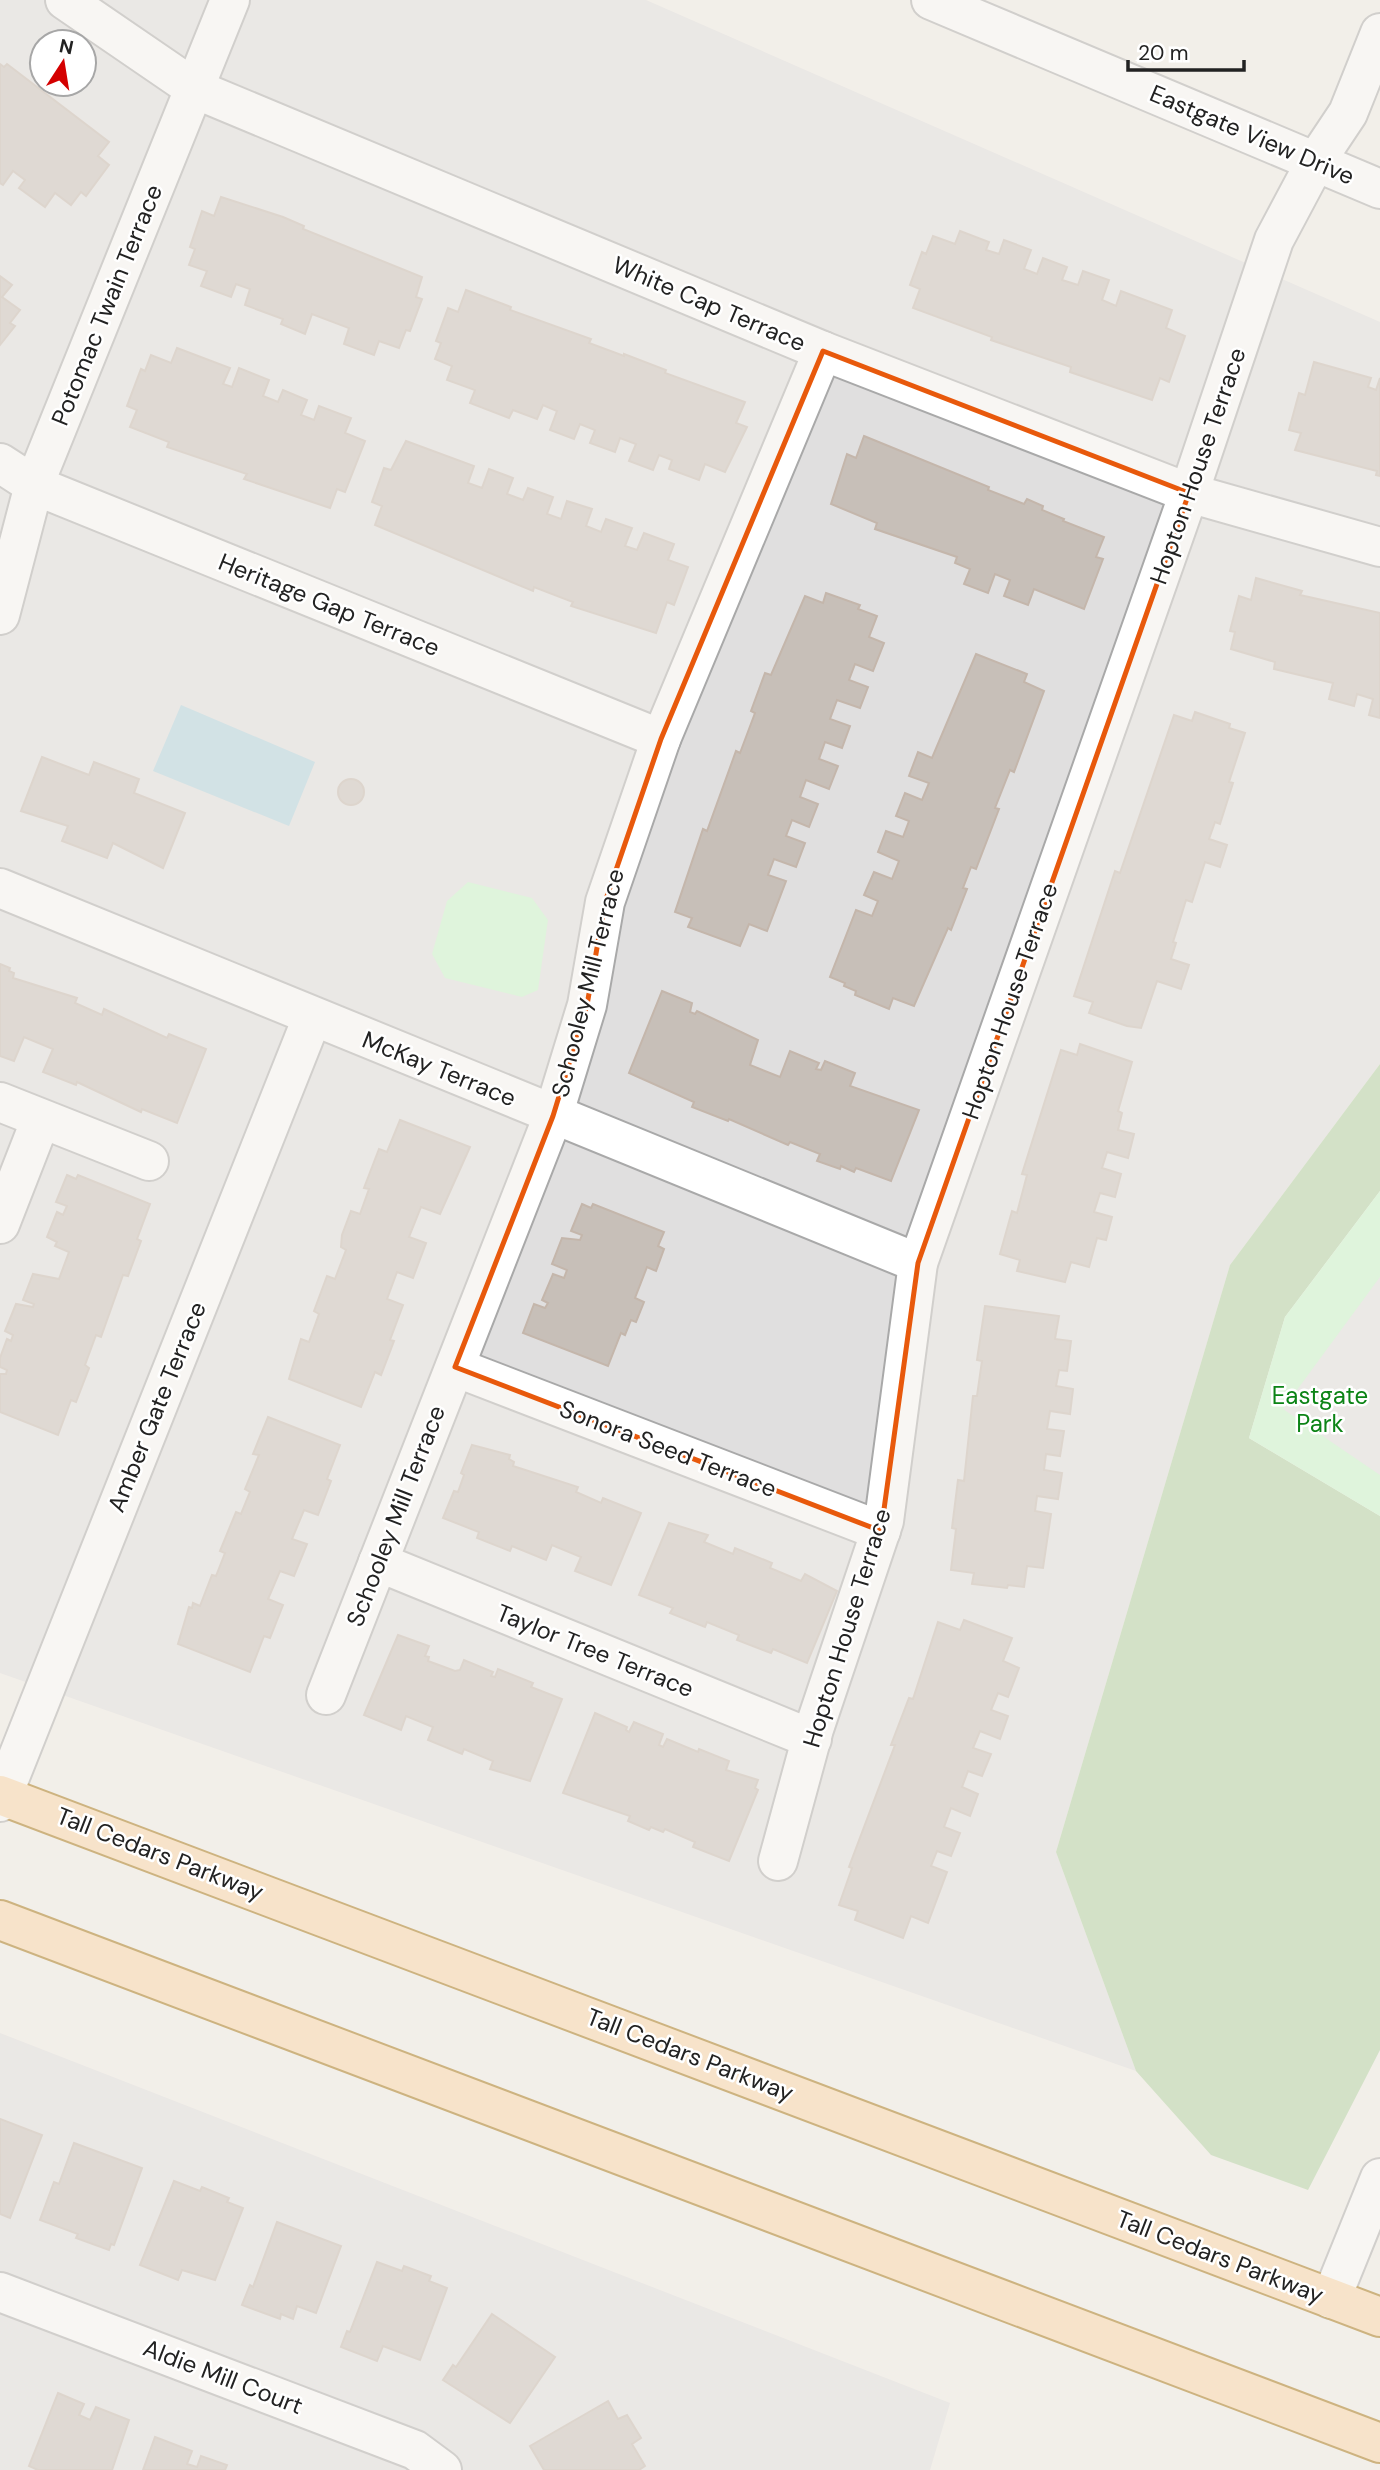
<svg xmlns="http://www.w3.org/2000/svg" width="1380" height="2470" font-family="'DM Sans',sans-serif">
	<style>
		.residential { fill: #e0dfdf; fill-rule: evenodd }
		.forest { fill: #add19e }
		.park { fill: #c8facc }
		.parking { fill: #e2e2e2 }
		.water { fill: #aad3df }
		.building { fill: #c7bfb8; stroke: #c4b6ab; stroke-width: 2 }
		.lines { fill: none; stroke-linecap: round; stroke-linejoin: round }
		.minor-casing { stroke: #a9a9a9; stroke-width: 42 }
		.major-casing { stroke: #a06b00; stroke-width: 42 }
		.minor { stroke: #fff; stroke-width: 38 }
		.major { stroke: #fcd6a4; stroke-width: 38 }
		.marked { fill: none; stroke: #e8590c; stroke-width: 5; stroke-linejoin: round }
		.labels { text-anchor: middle; stroke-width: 5; stroke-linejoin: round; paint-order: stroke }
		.street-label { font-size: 24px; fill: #222; stroke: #fff }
		.park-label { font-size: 24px; fill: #0c8416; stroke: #fff }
	</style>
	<rect width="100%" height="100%" fill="#f2efe9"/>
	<g class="residential">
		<path d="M0 0H646L1380 322V1064L1230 1265 1056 1852 1136 2071 0 1673ZM42 42H84V84H42Z"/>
		<polygon points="0,2033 950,2403 930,2470 0,2470"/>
	</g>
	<polygon class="forest" points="1380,1064 1380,1191 1285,1317 1249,1438 1380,1516 1380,2050 1308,2190 1211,2155 1136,2071 1056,1852 1230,1265"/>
	<g class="park">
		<polygon points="468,882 532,898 548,920 538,990 522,997 445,978 432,954 447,901"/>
		<polygon points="1380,1191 1380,1516 1249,1438 1285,1317"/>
	</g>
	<polygon class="parking" points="1380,1277 1380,1475 1283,1409"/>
	<polygon class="water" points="181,705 315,762 289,826 153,771"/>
	<g class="building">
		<polygon points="0,64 4,67 7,64 109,142 98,156 109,165 86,196 81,192 71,205 55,193 45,207 19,188 25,180 13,171 3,185 0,183"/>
		<polygon points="221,197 283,217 304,226 303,229 422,277 416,297 422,299 410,331 406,330 399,348 379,341 374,355 344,344 349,328 312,314 305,334 281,324 283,319 245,305 250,289 236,284 231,297 201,286 207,271 189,265 195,249 190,247 202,211 214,216"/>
		<polygon points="960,231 989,242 986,250 999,254 1004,240 1031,250 1024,269 1037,274 1043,258 1067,267 1062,280 1078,285 1083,271 1109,280 1102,300 1116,306 1121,291 1172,310 1166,328 1185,336 1169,382 1160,378 1152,400 1070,372 1071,367 991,340 992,337 913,308 920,289 910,285 922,252 926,254 933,236 955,244"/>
		<polygon points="0,276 12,285 2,297 20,310 10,323 15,326 0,345"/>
		<polygon points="466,290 511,307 510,310 591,339 589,343 624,356 624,354 666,370 665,373 745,402 736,423 747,427 725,472 705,464 699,480 669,469 672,460 659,455 653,470 629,461 636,444 620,438 615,452 590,443 595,430 580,424 574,439 550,430 557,411 543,405 537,419 513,410 509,418 470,403 475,390 447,380 452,366 435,359 441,343 436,341 448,308 458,312"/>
		<polygon points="177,348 230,368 223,384 232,387 239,368 269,380 263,396 278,402 283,390 307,400 301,415 314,420 319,406 351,418 345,433 365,441 345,492 337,489 330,508 244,479 247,474 167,447 169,442 130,427 137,410 127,406 141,369 145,371 151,355 171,363"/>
		<polygon points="1314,362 1371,378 1368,387 1376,390 1380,378 1380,476 1376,475 1377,471 1295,450 1301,433 1289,430 1299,393 1305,395"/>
		<polygon points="864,436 989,487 988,490 1024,504 1027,499 1043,506 1042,510 1064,519 1063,521 1104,537 1096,557 1103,559 1084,609 1034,589 1028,605 1004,596 1010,580 995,574 988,593 964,584 970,569 955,563 957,557 875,529 877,523 831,504 847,454 856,458"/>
		<polygon points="406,441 474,466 468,483 482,488 489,469 513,478 507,494 523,500 528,488 553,497 547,514 561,519 567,501 592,509 586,526 601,532 606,519 632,528 625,546 637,550 644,533 674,544 668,560 688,567 674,605 667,602 656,633 571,606 573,602 534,587 533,591 375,525 382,506 372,502 384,468 391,470"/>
		<polygon points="1256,578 1302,591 1300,595 1380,613 1380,718 1369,715 1373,699 1357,694 1354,706 1329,699 1333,683 1274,669 1275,662 1231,649 1235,632 1230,631 1239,596 1251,600"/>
		<polygon points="826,593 860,605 858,609 877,616 869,637 884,643 873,671 855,664 849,680 868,687 860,708 837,700 830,719 850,726 842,748 825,742 819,759 838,766 829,789 806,780 800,797 818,804 809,827 792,820 786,836 805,843 796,867 774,859 768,875 786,881 767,931 749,924 740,946 688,927 692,918 675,912 703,829 707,831 736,751 740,753 755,713 751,711 765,673 771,675 805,596 823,603"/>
		<polygon points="976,654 1027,674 1024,682 1044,691 1014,772 1010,770 995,808 999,809 976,869 971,867 963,888 967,889 951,930 948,928 914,1006 893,998 889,1009 855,995 856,991 844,986 845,983 830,977 856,910 872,916 878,901 864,895 874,872 892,879 899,861 878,852 886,831 903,837 909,821 896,816 905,793 922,800 929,783 909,776 918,752 932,758"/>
		<polygon points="1195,712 1230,724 1229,728 1245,733 1229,782 1233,783 1220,824 1215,822 1209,839 1227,845 1220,867 1205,862 1192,902 1186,900 1173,942 1176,943 1171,959 1189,965 1181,989 1157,981 1141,1028 1127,1026 1089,1013 1093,1002 1074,996 1115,871 1120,873 1174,715 1192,721"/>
		<polygon points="42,757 89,775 94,762 139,779 134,793 185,813 163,868 113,843 107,858 62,841 68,826 21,811"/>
		<circle cx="351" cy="792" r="13"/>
		<polygon points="0,964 10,968 9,971 14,973 13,978 77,998 75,1003 102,1015 104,1009 167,1038 169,1034 206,1049 177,1123 142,1109 141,1112 77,1082 76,1085 43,1072 53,1049 24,1037 14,1061 0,1056"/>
		<polygon points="662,991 692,1003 690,1012 695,1014 697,1011 758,1040 750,1065 780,1077 790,1051 819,1063 816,1069 821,1070 825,1061 855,1073 850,1086 919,1110 891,1181 856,1168 854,1172 841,1166 840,1169 817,1161 820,1154 790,1142 788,1145 729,1119 728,1121 692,1107 694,1102 629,1073"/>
		<polygon points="1080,1044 1132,1062 1118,1111 1122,1113 1118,1130 1134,1134 1128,1158 1107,1152 1102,1168 1121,1174 1115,1197 1100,1193 1094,1212 1112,1217 1106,1240 1097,1238 1089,1267 1071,1262 1065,1282 1017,1271 1020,1260 1000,1254 1012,1211 1017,1213 1027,1175 1022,1174 1061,1050 1077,1055"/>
		<polygon points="400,1120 470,1147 440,1214 421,1207 409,1237 426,1243 413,1278 397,1272 387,1299 403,1305 390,1340 394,1341 381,1375 375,1372 361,1407 289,1379 301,1339 309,1342 319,1314 314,1311 327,1276 335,1279 346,1250 341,1247 342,1235 351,1211 360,1214 369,1189 364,1188 379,1149 387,1152"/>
		<polygon points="67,1175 76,1179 78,1175 150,1204 137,1239 141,1241 128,1276 123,1275 101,1337 96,1335 85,1365 89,1368 76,1402 71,1400 58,1435 0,1412 0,1374 6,1374 7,1370 0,1367 0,1358 7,1339 11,1341 13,1335 5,1331 16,1304 33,1307 34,1304 23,1300 33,1274 59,1279 69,1252 55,1246 57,1242 47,1237 57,1212 63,1215 67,1206 56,1202"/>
		<polygon points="582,1204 591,1208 593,1204 664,1232 658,1246 664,1249 656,1271 647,1267 635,1298 644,1302 636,1322 631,1320 625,1335 621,1333 608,1366 523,1333 534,1304 545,1308 548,1303 542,1300 553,1274 564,1278 567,1270 552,1264 562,1238 580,1240 582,1235 571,1231"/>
		<polygon points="985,1306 1059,1316 1055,1339 1071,1341 1067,1371 1059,1370 1056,1386 1073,1389 1070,1414 1050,1411 1047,1429 1064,1431 1060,1456 1046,1454 1044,1470 1062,1473 1058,1499 1037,1496 1035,1511 1051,1514 1043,1568 1027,1566 1024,1587 1008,1585 1007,1588 972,1584 974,1573 951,1570 956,1529 952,1528 958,1480 964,1481 973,1396 977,1396 982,1361 977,1360"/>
		<polygon points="268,1417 340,1445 327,1479 331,1481 318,1515 304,1510 292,1539 307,1544 294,1576 280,1571 268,1599 283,1605 270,1638 264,1636 250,1672 178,1644 189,1607 192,1608 193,1603 200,1606 212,1575 216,1576 225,1553 220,1551 236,1512 241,1514 250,1492 245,1489 259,1455 253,1454"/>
		<polygon points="472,1445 510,1455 509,1459 514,1462 513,1466 578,1487 576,1492 601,1503 603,1498 641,1513 611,1585 575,1571 581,1557 552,1545 546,1560 512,1546 510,1551 477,1538 479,1532 443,1518 454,1491 458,1492 464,1475 461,1473"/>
		<polygon points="669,1523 708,1535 704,1542 733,1554 735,1548 772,1563 770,1568 801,1581 805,1574 837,1591 807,1663 773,1649 771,1653 737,1640 739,1635 707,1622 705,1627 670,1613 673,1608 639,1595"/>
		<polygon points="964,1620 1012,1638 1003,1661 1019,1668 1008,1697 998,1693 991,1710 1008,1716 1000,1739 980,1731 973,1748 991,1754 982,1776 968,1771 962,1787 978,1794 970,1816 951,1808 944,1827 960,1833 951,1856 937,1851 931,1866 947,1872 928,1923 911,1916 903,1938 855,1920 858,1911 839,1905 852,1868 849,1867 895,1745 891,1745 909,1698 913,1699 938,1622 960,1630"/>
		<polygon points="398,1635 429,1646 425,1656 429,1657 428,1661 455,1671 460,1670 464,1660 493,1672 491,1676 495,1677 498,1669 533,1683 531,1687 562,1699 530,1781 490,1769 493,1761 464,1749 462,1754 428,1740 433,1727 406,1716 401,1730 364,1715"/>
		<polygon points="595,1713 627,1727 626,1730 629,1732 634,1722 663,1734 659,1745 663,1747 667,1739 698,1752 699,1749 729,1761 726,1770 758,1780 755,1788 758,1790 729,1861 693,1847 695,1842 665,1829 663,1832 651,1827 649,1830 628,1821 630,1816 563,1793"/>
		<polygon points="0,2119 42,2135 10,2218 0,2214"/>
		<polygon points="74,2143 142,2168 114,2245 111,2244 109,2250 76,2238 78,2234 40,2220 54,2182 59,2184"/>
		<polygon points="174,2181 200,2191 202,2187 229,2198 227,2202 243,2208 215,2280 182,2270 178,2280 140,2265"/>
		<polygon points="277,2222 341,2246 316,2313 297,2306 293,2319 281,2314 280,2319 242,2305 250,2285 253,2287"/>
		<polygon points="377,2262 402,2271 404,2266 431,2276 429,2281 447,2288 420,2360 383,2346 377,2361 341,2347 347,2331 350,2332"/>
		<polygon points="492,2314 555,2357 510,2423 443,2380 453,2365 456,2367"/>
		<polygon points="58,2393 84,2404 79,2415 90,2420 96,2407 129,2420 112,2470 38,2470 29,2466"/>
		<polygon points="608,2401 618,2419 627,2415 641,2438 632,2444 645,2466 639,2470 544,2470 530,2446"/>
		<polygon points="155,2437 192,2451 187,2464 197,2467 201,2456 227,2465 225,2470 143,2470"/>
	</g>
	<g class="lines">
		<g class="minor-casing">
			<g id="minor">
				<polyline points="65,0 195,89 823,351 1189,493 1380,547"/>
				<polyline points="931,0 1380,189"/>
				<polyline points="0,463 34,485 661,739"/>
				<polyline points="0,615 34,485 230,0"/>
				<polyline points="0,888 918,1263"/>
				<polyline points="0,1102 149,1161"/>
				<polyline points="0,1224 41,1119"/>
				<polyline points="455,1367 881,1531"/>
				<polyline points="378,1562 812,1739"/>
				<polyline points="326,1695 553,1116 587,1005 605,902 661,739 823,351"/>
				<polyline points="0,1802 312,1018"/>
				<polyline points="778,1861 814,1729 884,1521 918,1263 1189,493 1274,240 1316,161 1348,113 1380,33"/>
				<polyline points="0,2292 415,2450 442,2470"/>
				<polyline points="1331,2299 1380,2178"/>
			</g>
		</g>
		<g class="major-casing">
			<g id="major">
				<polyline points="0,1795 1380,2317"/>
				<polyline points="0,1920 1380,2443"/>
			</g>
		</g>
		<use href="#minor" class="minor"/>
		<use href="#major" class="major"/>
	</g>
	<path d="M0 0H1380V2470H0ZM823 351 1189 493 918 1263 881 1531 455 1367 553 1116 587 1005 605 902 661 739Z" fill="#f2efe9" fill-opacity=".55" fill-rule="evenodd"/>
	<path class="marked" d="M823 351 1189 493 918 1263 881 1531 455 1367 553 1116 587 1005 605 902 661 739Z"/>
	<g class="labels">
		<g class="street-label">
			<text transform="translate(1252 135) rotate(23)" y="8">Eastgate View Drive</text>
			<text transform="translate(709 304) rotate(23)" y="8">White Cap Terrace</text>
			<text transform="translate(107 305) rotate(-68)" y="8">Potomac Twain Terrace</text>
			<text transform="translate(1198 466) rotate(-71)" y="8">Hopton House Terrace</text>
			<text transform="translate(329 605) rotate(22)" y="8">Heritage Gap Terrace</text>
			<text transform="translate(588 983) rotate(-76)" y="8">Schooley Mill Terrace</text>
			<text transform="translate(1010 1001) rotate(-71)" y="8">Hopton House Terrace</text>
			<text transform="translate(439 1069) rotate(22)" y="8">McKay Terrace</text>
			<text transform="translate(157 1407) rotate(-68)" y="8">Amber Gate Terrace</text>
			<text transform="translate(668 1449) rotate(21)" y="8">Sonora Seed Terrace</text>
			<text transform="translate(396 1516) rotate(-69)" y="8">Schooley Mill Terrace</text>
			<text transform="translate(847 1628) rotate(-73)" y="8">Hopton House Terrace</text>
			<text transform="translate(595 1651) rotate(22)" y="8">Taylor Tree Terrace</text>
			<text transform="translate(160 1854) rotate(21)" y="8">Tall Cedars Parkway</text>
			<text transform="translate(690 2055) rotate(21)" y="8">Tall Cedars Parkway</text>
			<text transform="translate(1220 2257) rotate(21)" y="8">Tall Cedars Parkway</text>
			<text transform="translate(223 2377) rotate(21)" y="8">Aldie Mill Court</text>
		</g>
		<g class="park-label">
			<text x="1320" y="1404">Eastgate<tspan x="1320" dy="28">Park</tspan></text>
		</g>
	</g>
	<g transform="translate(63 63) rotate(12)"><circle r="33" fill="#ffffff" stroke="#a7a7a7" stroke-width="2"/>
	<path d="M0-5L12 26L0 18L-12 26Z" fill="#d40000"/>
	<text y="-10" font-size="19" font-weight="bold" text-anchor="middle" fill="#222222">N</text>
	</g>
	<path d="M1128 60v10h116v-10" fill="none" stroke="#222222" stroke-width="3.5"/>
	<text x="1138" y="60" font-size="21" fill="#222222" stroke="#ffffff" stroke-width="5" paint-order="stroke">20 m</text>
</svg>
